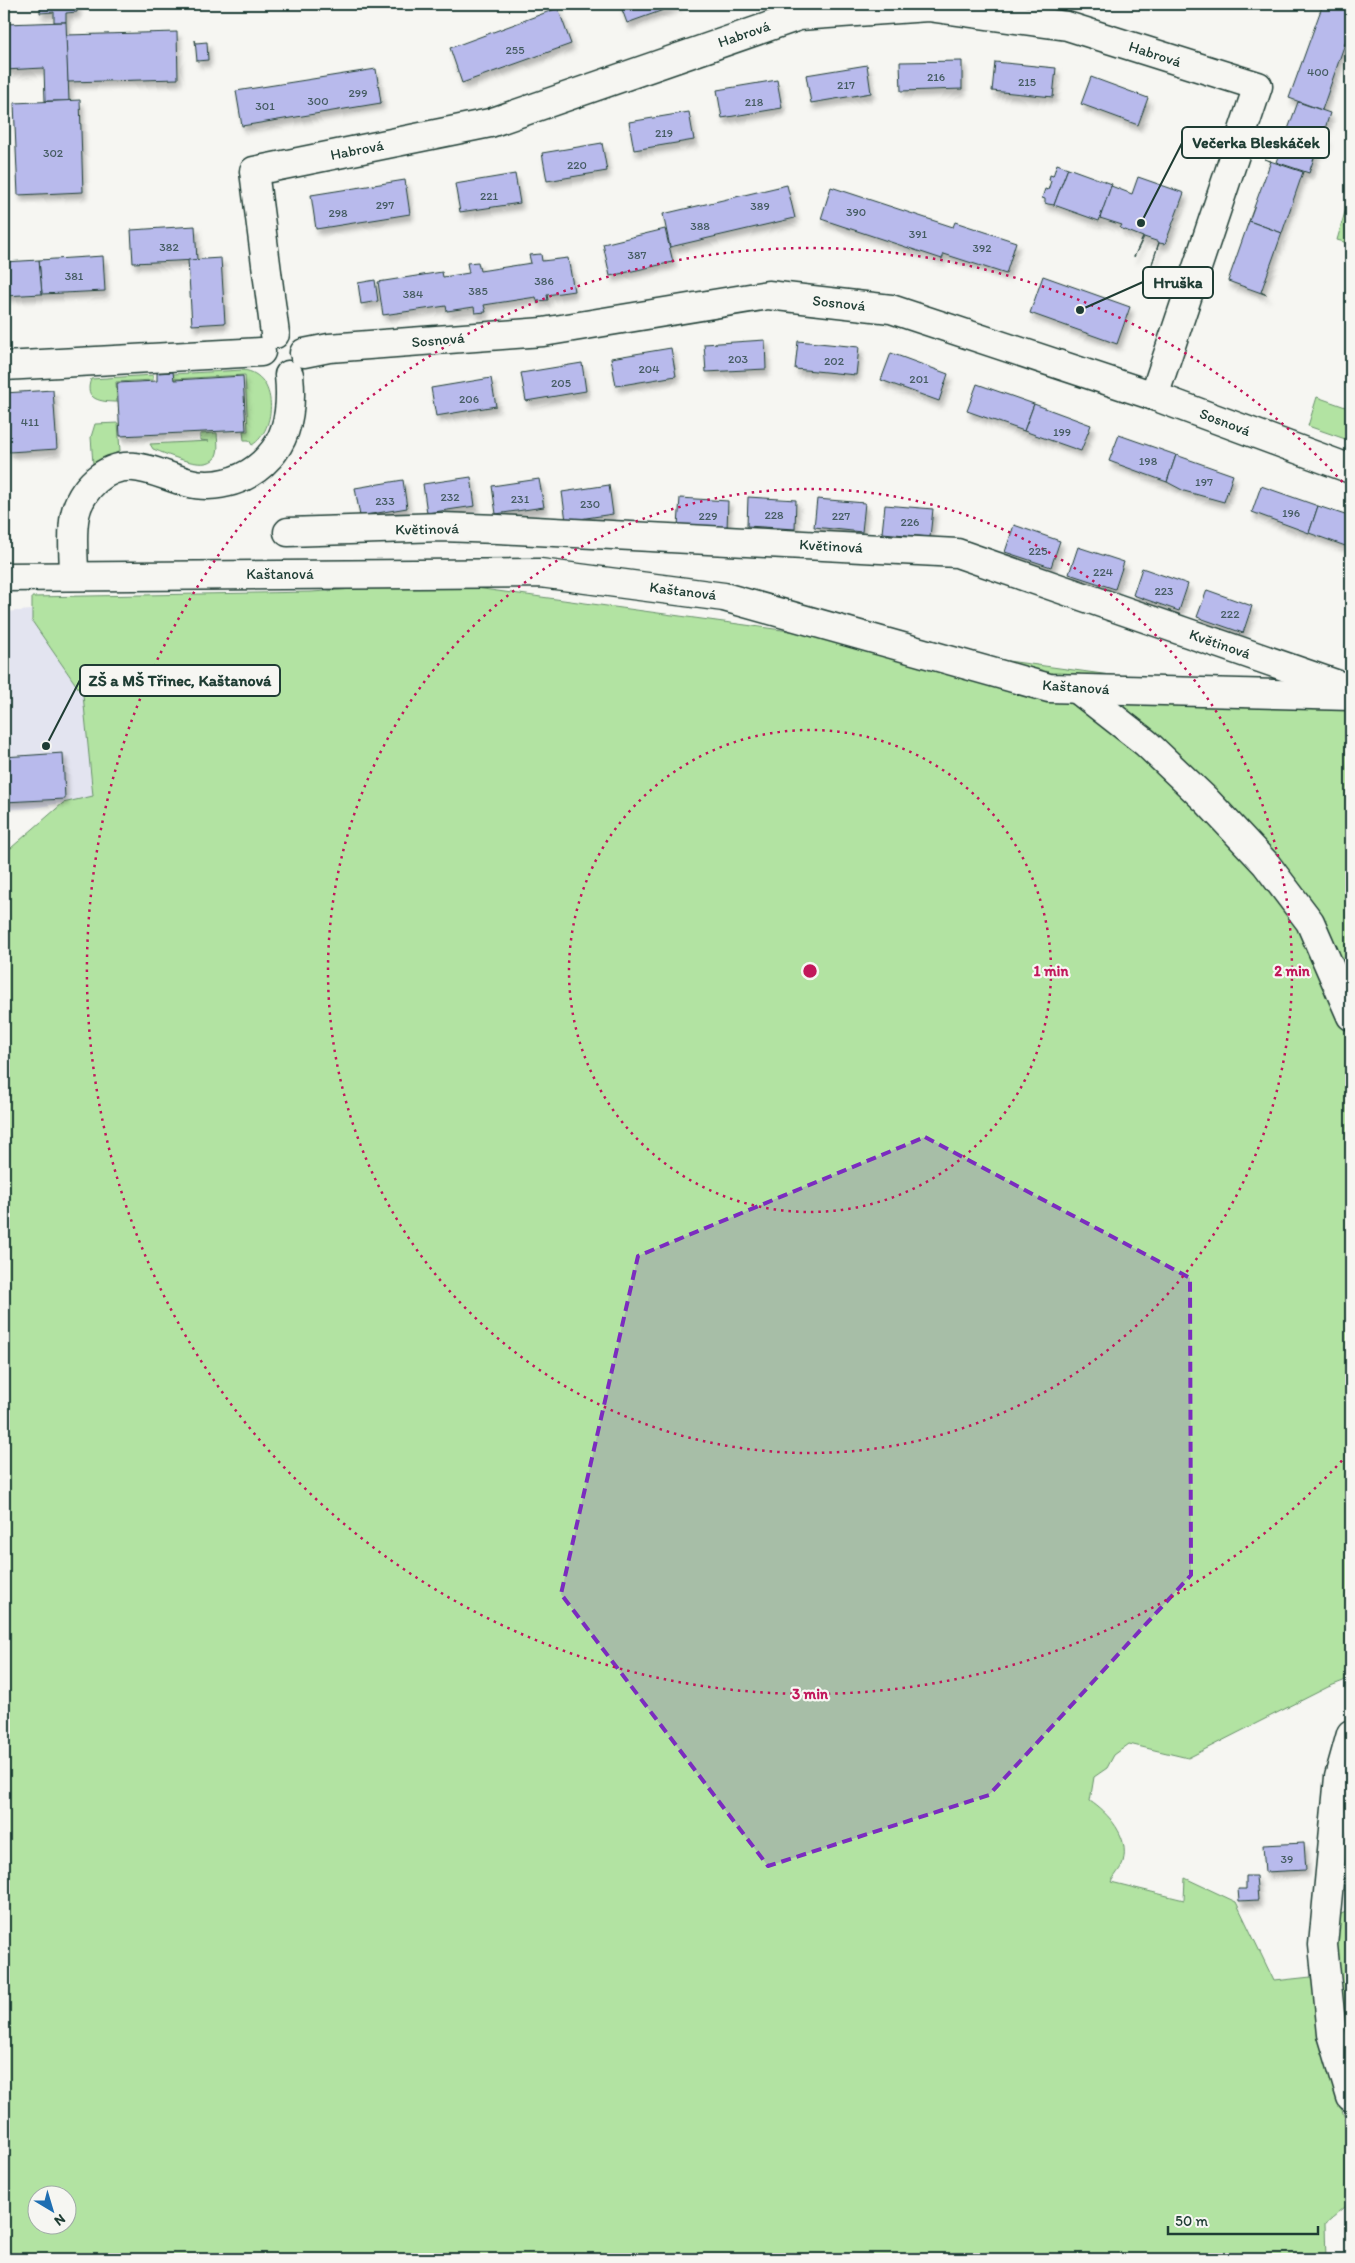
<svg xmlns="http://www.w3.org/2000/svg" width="1355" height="2263" font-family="Itim,sans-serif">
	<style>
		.built { fill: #e3e4f0 }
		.green { fill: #b2e3a2; stroke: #68906b; fill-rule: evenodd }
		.building { fill: #b8baec; stroke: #1f3d34; filter: url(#shadow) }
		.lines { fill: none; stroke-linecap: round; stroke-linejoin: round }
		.minor-casing { stroke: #1f3d34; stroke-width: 31 }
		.minor { stroke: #f6f6f2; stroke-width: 28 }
		.marked { fill: #7b2cbf; fill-opacity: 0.2; stroke: #7b2cbf; stroke-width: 4; stroke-dasharray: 10 6; stroke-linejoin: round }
		.ring { fill: none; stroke: #c2185b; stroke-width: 2.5; stroke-dasharray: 2.5 5 }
		.labels { text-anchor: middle; stroke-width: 4.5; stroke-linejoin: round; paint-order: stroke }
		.number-label { font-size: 12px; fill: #455c62 }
		.street-label { font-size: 15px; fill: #1f3d34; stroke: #f6f6f2 }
		.centre { fill: #c2185b; stroke: #f6f6f2; stroke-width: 2.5 }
		.ring-label { font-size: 15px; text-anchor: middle; font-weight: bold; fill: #c2185b; stroke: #f6f6f2; stroke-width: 4.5; stroke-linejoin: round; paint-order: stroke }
		.leader { fill: none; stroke: #1f3d34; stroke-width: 2 }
		.callout-dot { fill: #1f3d34; stroke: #f6f6f2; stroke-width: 2 }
		.callout { fill: #f6f6f2; stroke: #1f3d34; stroke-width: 2 }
		.callout-label { font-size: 16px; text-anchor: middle; font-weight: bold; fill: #1f3d34 }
	</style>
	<defs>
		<filter id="shadow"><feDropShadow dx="3" dy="5.5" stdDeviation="2.5" flood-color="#0004"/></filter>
	</defs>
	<rect width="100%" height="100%" fill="#f6f6f2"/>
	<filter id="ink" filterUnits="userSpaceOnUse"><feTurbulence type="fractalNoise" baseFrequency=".02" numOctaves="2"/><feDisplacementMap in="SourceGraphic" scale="10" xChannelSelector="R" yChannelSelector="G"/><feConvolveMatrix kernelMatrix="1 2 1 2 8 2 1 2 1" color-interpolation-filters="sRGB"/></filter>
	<g filter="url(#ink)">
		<polygon class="built" points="32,610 32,621 83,695 93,797 34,808 4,810 4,612"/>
		<g class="green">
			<polygon points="1351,191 1351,244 1337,240"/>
			<path d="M243 370C279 374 277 430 252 445L249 440H244L243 431H248L245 375 173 379V374Z"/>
			<path d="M153 375V380L116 382 117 402C101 402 83 400 91 379Z"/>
			<polygon points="1317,397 1351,409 1351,441 1308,426"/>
			<polygon points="118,423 120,451 93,464 91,437 95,424"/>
			<path d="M217 433C217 439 219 447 217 453 212 476 167 454 153 449L150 444 209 441 200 440V434Z"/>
			<path d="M439 583 1351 708V1678L1328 1687 1188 1758 1129 1744 1114 1755 1107 1768 1094 1777 1090 1801C1108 1813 1130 1837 1123 1862 1121 1869 1114 1876 1111 1882L1184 1900 1185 1878 1236 1902 1274 1981 1320 1976 1328 2070 1351 2136V2202L1325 2224 1326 2259H4V854L63 803 93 796 83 695 32 621V597L312 592ZM38 2196H68V2226H38Z"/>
			<polygon points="1351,1910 1351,2074 1331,1974 1336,1916"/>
		</g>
		<g class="building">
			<polygon points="40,4 77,4 77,12 66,13 66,22 54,22 54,12 40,13"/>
			<polygon points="620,4 680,4 627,23"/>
			<polygon points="1323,4 1351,4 1351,26 1322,110 1289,98"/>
			<polygon points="558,8 571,44 462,83 450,48"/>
			<polygon points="66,22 69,101 45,101 44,68 4,70 4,24"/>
			<polygon points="177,32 178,79 68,82 66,35"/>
			<polygon points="195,40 196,43 207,42 208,60 197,61"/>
			<polygon points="962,61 962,89 901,91 900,62"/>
			<polygon points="995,62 1056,68 1053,97 992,91"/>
			<polygon points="867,65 871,93 811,103 806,75"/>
			<polygon points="376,69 381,103 242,126 236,91"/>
			<polygon points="1091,77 1148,98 1138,125 1081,104"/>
			<polygon points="777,80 782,108 722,118 717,90"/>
			<polygon points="80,100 83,192 18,195 14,103"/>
			<polygon points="1298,102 1330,113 1322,138 1327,139 1322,150 1317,149 1309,173 1276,162"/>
			<polygon points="689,112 694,140 634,150 629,122"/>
			<polygon points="602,143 607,171 547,181 542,153"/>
			<polygon points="1264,159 1303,172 1282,233 1249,221 1271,161"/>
			<polygon points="1057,164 1068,168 1054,205 1048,204 1045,203 1045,199 1042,198 1045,189 1048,190 1051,181 1049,180 1050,175 1053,176"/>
			<polygon points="1068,168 1112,184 1099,221 1054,205"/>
			<polygon points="515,174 520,203 460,212 455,184"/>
			<polygon points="1138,177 1184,193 1165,244 1159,243 1152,264 1159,242 1144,237 1134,257 1143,237 1120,228 1122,225 1100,218 1111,186 1132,194"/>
			<polygon points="405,180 410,214 316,229 311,195"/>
			<polygon points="787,185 795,218 670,247 663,214"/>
			<polygon points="831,187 953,227 955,222 1016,242 1006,274 944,254 942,259 821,219"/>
			<polygon points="1249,221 1282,233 1261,292 1267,295 1228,281"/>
			<polygon points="195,226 197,260 133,263 131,230"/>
			<polygon points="665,229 673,262 610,276 603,244"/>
			<polygon points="541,254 542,261 568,258 574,291 547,295 548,300 538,301 538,304 536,297 484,305 486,312 475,313 474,307 447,311 446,306 383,315 378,282 442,272 443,277 469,273 467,263 478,262 480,271 531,263 529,255"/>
			<polygon points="103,256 105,291 42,294 39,260"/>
			<polygon points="221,258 225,323 192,325 188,260"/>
			<polygon points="39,260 42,294 4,296 4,262"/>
			<polygon points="1043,276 1130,307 1117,344 1030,313"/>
			<polygon points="375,280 378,301 361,304 358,283"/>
			<polygon points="765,340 766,369 706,372 704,344"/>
			<polygon points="798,341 859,347 856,375 795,369"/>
			<polygon points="671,348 676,376 616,386 611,358"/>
			<polygon points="891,353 948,374 939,401 881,380"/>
			<polygon points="582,363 586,391 526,401 521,373"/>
			<polygon points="173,372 174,380 243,376 246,430 120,436 117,383 157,381 157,373"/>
			<polygon points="491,378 496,406 436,416 431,388"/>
			<polygon points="977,384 1034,404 1024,431 967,411"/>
			<polygon points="53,390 57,449 9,452 7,429 4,429 4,393"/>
			<polygon points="1034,404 1091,425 1081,451 1024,431"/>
			<polygon points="1119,435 1176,455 1167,482 1109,461"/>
			<polygon points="1176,455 1233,475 1224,502 1184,491 1167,482"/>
			<polygon points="471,477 475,506 427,513 423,484"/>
			<polygon points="539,479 544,507 496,514 492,486"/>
			<polygon points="403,480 407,508 360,516 355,488"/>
			<polygon points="609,485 613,514 566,521 562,492"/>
			<polygon points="1261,486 1318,506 1309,533 1252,512"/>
			<polygon points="748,497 796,500 795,529 747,526"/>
			<polygon points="680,498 728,501 727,529 678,526"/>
			<polygon points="817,499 865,503 862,532 814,527"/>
			<polygon points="885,505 933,509 930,537 882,533"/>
			<polygon points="1318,506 1351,517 1351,548 1309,533"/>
			<polygon points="1014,525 1060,541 1051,567 1005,552"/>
			<polygon points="1078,547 1124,562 1115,589 1069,574"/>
			<polygon points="1142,568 1188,584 1179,611 1133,595"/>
			<polygon points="1207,590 1252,606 1243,633 1197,617"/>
			<polygon points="63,753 65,799 4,802 4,757"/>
			<polygon points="1304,1843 1306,1870 1265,1872 1263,1845"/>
			<polygon points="1344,1873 1351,1873 1351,1891 1345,1891"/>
			<polygon points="1246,1876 1256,1876 1258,1900 1239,1901 1238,1889 1246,1889"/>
		</g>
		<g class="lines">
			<g class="minor-casing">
				<g id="minor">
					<polyline points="275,334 254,171 490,123 799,16 928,7 1067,26 1258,86 1154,396"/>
					<polyline points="304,353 329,348 543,332 768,295 891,309 1154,396 1351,469"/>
					<polyline points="4,366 261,352"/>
					<polyline points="288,532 441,527 498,529 957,553 1347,688"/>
					<path d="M74 575C74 556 71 534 75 515 78 501 86 489 96 480 134 447 169 486 208 485 232 484 253 475 269 457 290 435 292 404 289 375"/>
					<polyline points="4,577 540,573 724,597 1049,688 1351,696"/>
					<polyline points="1077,689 1146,743 1206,800 1266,864 1310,922 1351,1016"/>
					<polyline points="1351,1734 1339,1777 1323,1945 1332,2034 1351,2097"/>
				</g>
			</g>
			<use href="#minor" class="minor"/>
		</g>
	</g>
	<path class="marked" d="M925 1137 1190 1278 1191 1575 989 1795 768 1866 561 1594 638 1256Z"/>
	<g class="ring">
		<circle cx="810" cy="971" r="241"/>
		<circle cx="810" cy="971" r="482"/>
		<path d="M1347 1455A723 723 0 1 1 1347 487"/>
	</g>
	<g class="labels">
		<g class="number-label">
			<text x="515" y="54">255</text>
			<text x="1318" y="76">400</text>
			<text x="936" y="81">216</text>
			<text x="1027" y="86">215</text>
			<text x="846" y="89">217</text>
			<text x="358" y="97">299</text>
			<text x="318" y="105">300</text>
			<text x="754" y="106">218</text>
			<text x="265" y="110">301</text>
			<text x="664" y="137">219</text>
			<text x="53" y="157">302</text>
			<text x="577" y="169">220</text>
			<text x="489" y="200">221</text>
			<text x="385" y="209">297</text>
			<text x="760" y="210">389</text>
			<text x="856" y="216">390</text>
			<text x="338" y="217">298</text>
			<text x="700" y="230">388</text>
			<text x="918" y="238">391</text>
			<text x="169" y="251">382</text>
			<text x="982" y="252">392</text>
			<text x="637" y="259">387</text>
			<text x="74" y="280">381</text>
			<text x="544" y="285">386</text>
			<text x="478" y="295">385</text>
			<text x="413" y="298">384</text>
			<text x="738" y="363">203</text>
			<text x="834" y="365">202</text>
			<text x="649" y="373">204</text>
			<text x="919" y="383">201</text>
			<text x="561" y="387">205</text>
			<text x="469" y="403">206</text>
			<text x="30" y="426">411</text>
			<text x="1062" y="436">199</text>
			<text x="1148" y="465">198</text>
			<text x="1204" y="486">197</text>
			<text x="450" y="501">232</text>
			<text x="520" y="503">231</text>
			<text x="385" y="505">233</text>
			<text x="590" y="508">230</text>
			<text x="1291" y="517">196</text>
			<text x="774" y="519">228</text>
			<text x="708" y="520">229</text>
			<text x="841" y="520">227</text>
			<text x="910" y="526">226</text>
			<text x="1038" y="555">225</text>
			<text x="1103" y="576">224</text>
			<text x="1164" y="595">223</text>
			<text x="1230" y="618">222</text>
			<text x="1287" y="1863">39</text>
		</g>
		<g class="street-label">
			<text transform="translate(744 34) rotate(-19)" y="5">Habrová</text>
			<text transform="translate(1155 54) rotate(18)" y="5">Habrová</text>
			<text transform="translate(357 150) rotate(-11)" y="5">Habrová</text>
			<text transform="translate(839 303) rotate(6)" y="5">Sosnová</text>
			<text transform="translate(438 340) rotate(-5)" y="5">Sosnová</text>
			<text transform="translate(1225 422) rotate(21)" y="5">Sosnová</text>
			<text transform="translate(427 529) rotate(-1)" y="5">Květinová</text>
			<text transform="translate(831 546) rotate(3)" y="5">Květinová</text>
			<text x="280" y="579">Kaštanová</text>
			<text transform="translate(683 591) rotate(7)" y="5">Kaštanová</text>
			<text transform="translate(1220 644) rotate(19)" y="5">Květinová</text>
			<text transform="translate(1076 687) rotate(4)" y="5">Kaštanová</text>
		</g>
	</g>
	<circle cx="810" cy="971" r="8" class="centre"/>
	<g class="ring-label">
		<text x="1051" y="976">1 min</text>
		<text x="1292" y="976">2 min</text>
		<text x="810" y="1699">3 min</text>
	</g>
	<path class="leader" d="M1141 223L1182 143M1080 310L1143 282M46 746L80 680"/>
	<g class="callout-dot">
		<circle cx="1141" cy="223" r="5"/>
		<circle cx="1080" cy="310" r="5"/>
		<circle cx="46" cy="746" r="5"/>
	</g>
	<g class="callout">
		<rect x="1182" y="127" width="147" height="31" rx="5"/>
		<rect x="1143" y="267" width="70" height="31" rx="5"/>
		<rect x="80" y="665" width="200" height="31" rx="5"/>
	</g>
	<g class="callout-label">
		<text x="1256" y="148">Večerka Bleskáček</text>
		<text x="1178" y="288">Hruška</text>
		<text x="180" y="686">ZŠ a MŠ Třinec, Kaštanová</text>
	</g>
	<rect width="1355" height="2263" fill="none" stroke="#f6f6f2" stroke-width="20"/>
	<rect x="10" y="10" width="1335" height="2243" fill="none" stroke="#1f3d34" stroke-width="2" filter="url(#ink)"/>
	<g transform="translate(52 2210) rotate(142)"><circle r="24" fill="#f6f6f2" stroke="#a0aca6"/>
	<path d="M0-4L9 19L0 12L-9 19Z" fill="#1f6fb2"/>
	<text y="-8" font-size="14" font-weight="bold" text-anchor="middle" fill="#1f3d34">N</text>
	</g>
	<path d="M1168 2226v8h150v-8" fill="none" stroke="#1f3d34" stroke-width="2.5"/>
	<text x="1175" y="2226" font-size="15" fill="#1f3d34" stroke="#f6f6f2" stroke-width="4" paint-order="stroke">50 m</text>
</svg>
